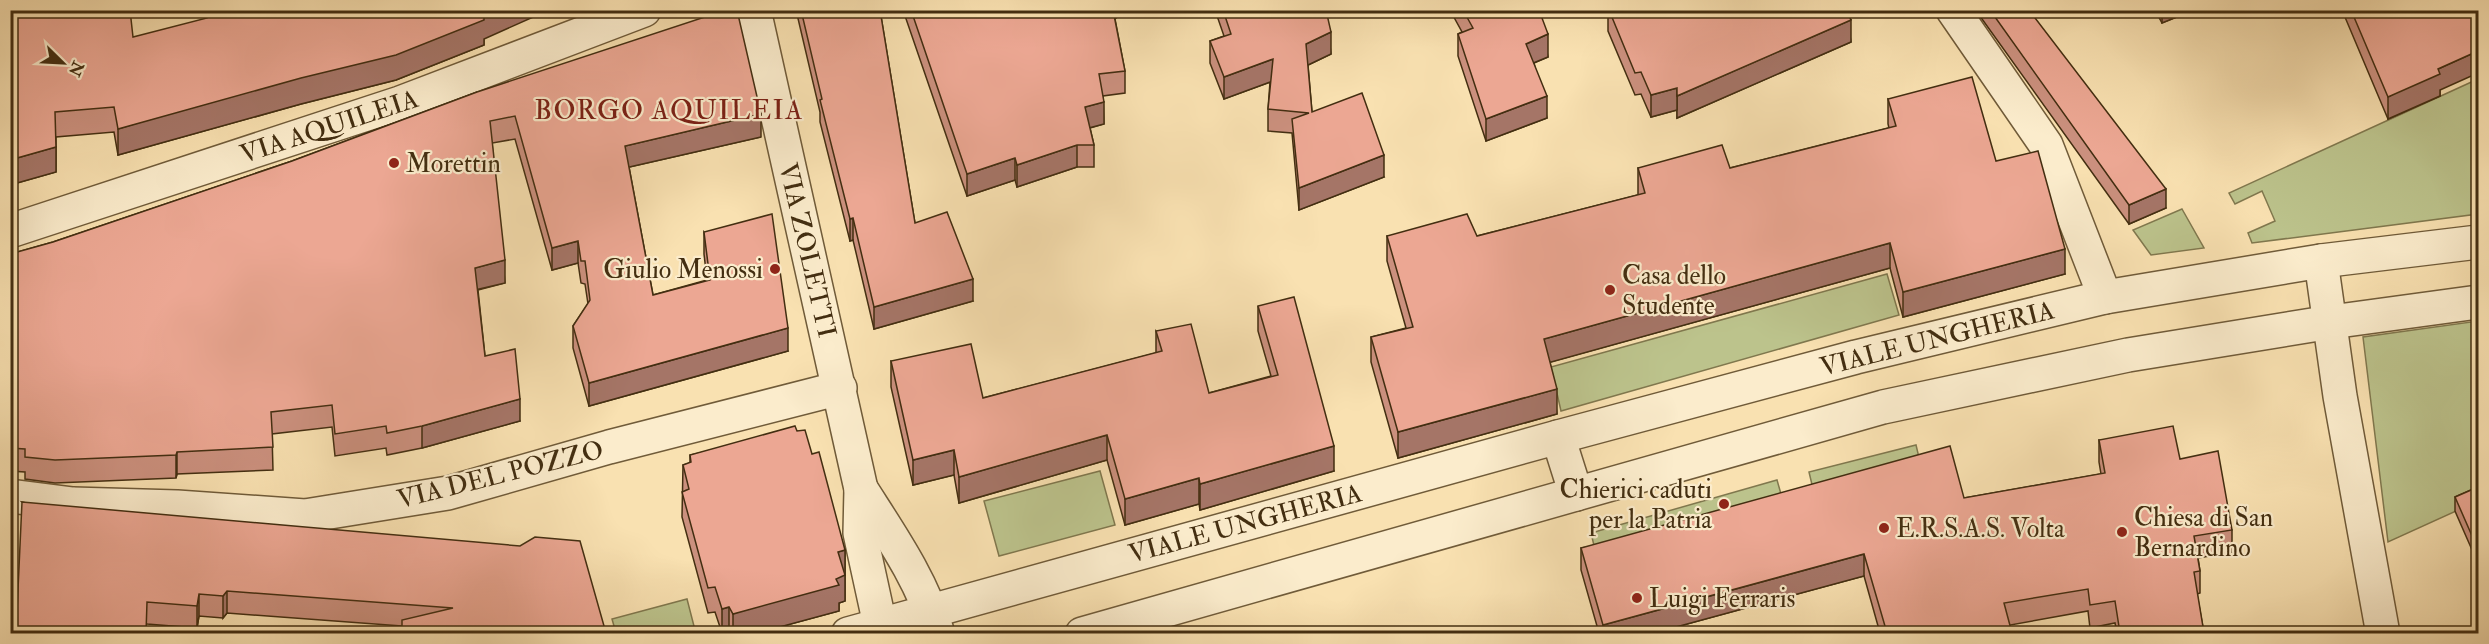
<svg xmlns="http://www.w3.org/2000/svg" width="2489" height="644" font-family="'IM FELL Double Pica',serif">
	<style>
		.green { fill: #bcc38c; stroke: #80784e; stroke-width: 1.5 }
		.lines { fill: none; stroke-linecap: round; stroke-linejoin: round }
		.minor-casing { stroke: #705b39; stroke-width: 36 }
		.tertiary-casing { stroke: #705b39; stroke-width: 36 }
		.minor { stroke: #fbeccc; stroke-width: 33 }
		.tertiary { stroke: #fbeccc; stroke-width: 33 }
		.wall { fill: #cb907e; stroke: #432e11; stroke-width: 1.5 }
		.shaded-wall { fill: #a57567; stroke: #432e11; stroke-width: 1.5 }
		.building { fill: #eca793; stroke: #432e11; stroke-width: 1.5 }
		.poi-dot { fill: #8f2418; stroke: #fbeccc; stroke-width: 2 }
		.labels { text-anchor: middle; stroke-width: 4.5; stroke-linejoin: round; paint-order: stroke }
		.street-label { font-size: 26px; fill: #432e11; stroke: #fbeccc }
		.poi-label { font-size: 26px; fill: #432e11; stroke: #fbeccc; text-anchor: start }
		.neighbourhood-label { font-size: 27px; letter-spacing: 1.5px; fill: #7a1f14; stroke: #fbeccc }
	</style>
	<rect width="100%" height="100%" fill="#f9e1b1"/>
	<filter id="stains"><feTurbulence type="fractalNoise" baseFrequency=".00333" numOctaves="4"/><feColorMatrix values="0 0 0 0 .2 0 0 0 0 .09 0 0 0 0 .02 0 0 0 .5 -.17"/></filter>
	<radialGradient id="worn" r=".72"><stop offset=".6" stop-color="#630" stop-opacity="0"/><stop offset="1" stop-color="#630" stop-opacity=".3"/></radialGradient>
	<g class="green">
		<polygon points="2478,79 2478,214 2252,243 2248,233 2275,221 2262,191 2235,204 2229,193"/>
		<polygon points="2182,209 2204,248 2151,255 2133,230"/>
		<polygon points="1887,274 1899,315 1561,411 1551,367"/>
		<polygon points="2478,321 2478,501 2388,542 2363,337"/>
		<polygon points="1916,445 1921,466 1814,493 1809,472"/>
		<polygon points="1100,471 1115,525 999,556 984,501"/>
		<polygon points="1777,480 1783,501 1596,554 1591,533"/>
		<polygon points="687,599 695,630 683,634 616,633 612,619"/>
	</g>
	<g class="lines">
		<g class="minor-casing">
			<g id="minor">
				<polyline points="754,10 861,489 860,533 882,634"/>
				<polyline points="1953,10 2046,145 2105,297"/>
				<polyline points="10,231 400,103 644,10"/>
				<polyline points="2321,261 2340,396 2383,634"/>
				<polyline points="1558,437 1576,494"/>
				<path d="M861 489C891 536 922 580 938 634"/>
				<polyline points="10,496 73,504 177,507 305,516 448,493 609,447 840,388"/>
			</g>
		</g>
		<g class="tertiary-casing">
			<g id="tertiary">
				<polyline points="848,634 1558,437 1856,357 2105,297 2321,261 2478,242"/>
				<polyline points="1082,634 1883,407 2128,355 2331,322 2478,302"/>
			</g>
		</g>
		<use href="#minor" class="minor"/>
		<use href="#tertiary" class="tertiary"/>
	</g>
	<g class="wall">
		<polygon points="10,10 133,37 484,39 484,45 396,80 301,104 118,155 114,132 56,137 56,172 10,185"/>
		<polygon points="796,10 880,10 915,223 973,301 874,329 853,240 850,241 820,122 820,112"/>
		<polygon points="903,10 1117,10 1117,17 1115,19 1125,71 1125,93 1103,96 1104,124 1090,128 1094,145 1094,167 1077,167 1017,187 1015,180 967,196"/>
		<polygon points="1215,10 1326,10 1331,54 1308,65 1312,112 1384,177 1299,210 1292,133 1268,131 1268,109 1270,82 1224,99 1210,63 1210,41 1224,36"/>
		<polygon points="1450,10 1539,10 1548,57 1534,63 1547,118 1486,141 1458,56 1458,34 1462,32"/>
		<polygon points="1608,10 1846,10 1851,42 1677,118 1677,110 1651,117 1641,94 1635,95 1608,31"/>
		<polygon points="1977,10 2029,10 2166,208 2129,224 1977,12"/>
		<polygon points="2155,10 2194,10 2162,23"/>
		<polygon points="2342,10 2478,10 2440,90 2440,96 2388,119"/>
		<polygon points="477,92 761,137 629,167 653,295 707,280 704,254 704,232 788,351 589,406 573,348 573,326 588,304 585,284 581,283 578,263 552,270 515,139 492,143 505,283 478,290 485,356 520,421 422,448 387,455 386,448 335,456 332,427 272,434 273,470 177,474 176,478 55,483 25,479 25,472 10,471 10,254 53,242 292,161"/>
		<polygon points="1888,99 1996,161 2065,274 1903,317 1890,268 1550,362 1557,414 1398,458 1371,362 1371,337 1406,328 1387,261 1387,236 1477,236 1638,195 1638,168 1730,168 1889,128 1888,124"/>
		<polygon points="1258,306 1334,471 1200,510 1199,504 1125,525 1107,460 959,503 954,475 913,485 891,387 891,361 983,398 1156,353 1156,331 1209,393 1271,376 1258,331"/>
		<polygon points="797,431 812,454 845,550 845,601 839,603 839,611 757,633 730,633 729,632 722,633 715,612 708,613 682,517 683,465 690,463 690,455"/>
		<polygon points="2099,440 2180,459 2232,530 2232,552 2198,558 2200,571 2200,593 2197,594 2204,633 2117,633 2115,623 2090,628 2088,611 2010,625 2012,633 1880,633 1864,576 1654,633 1599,633 1581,570 1581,548 1964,498 2101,474 2099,462"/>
		<polygon points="2478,487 2478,558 2476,559 2455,511 2455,497"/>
		<polygon points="22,502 606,633 402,626 227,613 223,618 199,616 197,628 147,624"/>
	</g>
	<g class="shaded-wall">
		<polygon points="492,10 549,10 484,39 484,45 396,80 301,104 118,155 118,129 484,14"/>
		<polygon points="1110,10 1117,10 1117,17 1110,22"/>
		<polygon points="2162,10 2194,10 2162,23"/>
		<polygon points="1851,20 1851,42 1677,118 1677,96"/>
		<polygon points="1331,32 1331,54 1306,66 1306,44"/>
		<polygon points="1548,34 1548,57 1526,66 1526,44"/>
		<polygon points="2478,51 2478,73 2440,90 2440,96 2388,119 2388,97 2438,69"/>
		<polygon points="1273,59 1273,81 1224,99 1224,77"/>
		<polygon points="1677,88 1677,110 1651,117 1651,95"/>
		<polygon points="1547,96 1547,118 1486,141 1486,119"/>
		<polygon points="1104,102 1104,124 1085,129 1085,107"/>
		<polygon points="761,114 761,137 625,168 625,146"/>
		<polygon points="1077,145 1077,167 1017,187 1017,165"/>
		<polygon points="56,147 56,172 10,185 10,160"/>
		<polygon points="1384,155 1384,177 1299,210 1299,188"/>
		<polygon points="1015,158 1015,180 967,196 967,174"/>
		<polygon points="2166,189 2166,208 2129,224 2129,205"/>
		<polygon points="853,218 853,240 850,241 850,219"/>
		<polygon points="578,241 578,263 552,270 552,248"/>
		<polygon points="1890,243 1890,268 1544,364 1544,339"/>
		<polygon points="2065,249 2065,274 1903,317 1903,292"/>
		<polygon points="505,260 505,283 475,290 475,268"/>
		<polygon points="973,279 973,301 874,329 874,307"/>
		<polygon points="788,328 788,351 589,406 589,383"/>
		<polygon points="1557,389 1557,414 1398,458 1398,432"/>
		<polygon points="520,399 520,421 422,448 422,426"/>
		<polygon points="1107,435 1107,460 959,503 959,477"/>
		<polygon points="1334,446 1334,471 1200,510 1200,484"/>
		<polygon points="954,450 954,475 913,485 913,460"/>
		<polygon points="177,452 177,474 176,478 176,455"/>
		<polygon points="1199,478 1199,504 1125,525 1125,499"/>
		<polygon points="2478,543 2478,558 2476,559 2476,545"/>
		<polygon points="845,550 845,601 839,603 839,611 757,633 733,633 733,614 838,552"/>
		<polygon points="1864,554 1864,576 1654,633 1603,633 1603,625"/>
		<polygon points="227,591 227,613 223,618 223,596"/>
		<polygon points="199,594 199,616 197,628 197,606"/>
		<polygon points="729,607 729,632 722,633 722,609"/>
	</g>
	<g class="building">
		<polygon points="10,10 130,10 133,37 207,18 207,10 492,10 484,14 484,20 396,55 301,78 118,129 114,107 55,112 56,147 10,160"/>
		<polygon points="726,10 737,10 761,114 625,146 653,295 710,280 704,232 772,214 788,328 589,383 573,326 590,300 585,261 581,261 578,241 552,248 515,116 490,121 505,260 475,268 485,356 515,349 520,399 422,426 387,433 386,426 335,434 332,405 271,412 273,447 177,452 176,455 55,460 25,457 25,449 10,448 10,254 53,242 292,161 477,92"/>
		<polygon points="801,10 880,10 915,223 947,212 973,279 874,307 853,218 850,219 820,100 822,99"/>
		<polygon points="911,10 1113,10 1125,71 1099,74 1104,102 1085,107 1094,145 1077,145 1017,165 1015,158 967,174"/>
		<polygon points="1223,10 1326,10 1331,32 1306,44 1312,112 1362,93 1384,155 1299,188 1292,119 1309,113 1268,109 1273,59 1224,77 1210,41 1231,34"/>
		<polygon points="1463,10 1539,10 1548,34 1526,44 1547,96 1486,119 1458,34 1473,28"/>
		<polygon points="1609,10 1846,10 1851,20 1677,96 1677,88 1651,95 1641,72 1635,73"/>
		<polygon points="1990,10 2029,10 2166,189 2129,205"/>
		<polygon points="2351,10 2478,10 2478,51 2438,69 2440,74 2388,97"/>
		<polygon points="1972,77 1996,161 2038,151 2065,249 1903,292 1890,243 1710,293 1544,339 1557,389 1398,432 1371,337 1413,327 1387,236 1467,214 1477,236 1645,193 1638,168 1722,145 1730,168 1896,126 1888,99"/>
		<polygon points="1294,297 1334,446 1200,484 1199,478 1125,499 1107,435 959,477 954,450 913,460 891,361 971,344 983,398 1162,351 1156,331 1191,324 1209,393 1278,375 1258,306"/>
		<polygon points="795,426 797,431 805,430 812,454 819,452 845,550 838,552 845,575 836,579 839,585 733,614 729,607 722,609 715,587 708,588 682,492 689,489 683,465 691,462 690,455"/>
		<polygon points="2173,426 2180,459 2218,451 2232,530 2194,536 2200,571 2194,572 2204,633 2120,633 2115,601 2090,605 2088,589 2004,603 2012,633 1887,633 1864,554 1603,625 1581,548 1950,446 1964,498 2105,473 2099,440"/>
		<polygon points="2478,487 2478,543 2476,545 2455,497"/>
		<polygon points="22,502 520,546 535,537 580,541 606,633 364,633 402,626 402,620 453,608 227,591 223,596 199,594 197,606 147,602 146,633 16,633"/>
	</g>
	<g class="poi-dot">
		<circle cx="394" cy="163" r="6"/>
		<circle cx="775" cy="269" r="6"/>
		<circle cx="1610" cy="290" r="6"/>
		<circle cx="1724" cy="504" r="6"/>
		<circle cx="1884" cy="528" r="6"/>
		<circle cx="2122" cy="532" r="6"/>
		<circle cx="1637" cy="598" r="6"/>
	</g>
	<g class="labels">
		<g class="street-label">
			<text transform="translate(329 126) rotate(-18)" y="9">VIA AQUILEIA</text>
			<text transform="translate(808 250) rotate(77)" y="9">VIA ZOLETTI</text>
			<text transform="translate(1937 338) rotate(-14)" y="9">VIALE UNGHERIA</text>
			<text transform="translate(500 474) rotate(-14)" y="9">VIA DEL POZZO</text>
			<text transform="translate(1245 523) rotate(-15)" y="9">VIALE UNGHERIA</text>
		</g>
		<g class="poi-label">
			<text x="406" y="172">Morettin</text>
			<text x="763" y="278" text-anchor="end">Giulio Menossi</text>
			<text x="1622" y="284">Casa dello<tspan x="1622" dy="30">Studente</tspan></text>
			<text x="1712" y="498" text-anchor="end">Chierici caduti<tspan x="1712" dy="30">per la Patria</tspan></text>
			<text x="2134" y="526">Chiesa di San<tspan x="2134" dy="30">Bernardino</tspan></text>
			<text x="1896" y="537">E.R.S.A.S. Volta</text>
			<text x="1649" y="607">Luigi Ferraris</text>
		</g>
		<g class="neighbourhood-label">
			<text x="669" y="119">BORGO AQUILEIA</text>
		</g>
	</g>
	<rect width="2489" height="644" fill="none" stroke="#f9e1b1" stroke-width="36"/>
	<rect x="12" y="12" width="2465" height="620" fill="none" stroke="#432e11" stroke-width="3"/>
	<rect x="18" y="18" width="2453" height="608" fill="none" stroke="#432e11" stroke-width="1.5"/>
	<g transform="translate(63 63) rotate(114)" stroke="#fbeccc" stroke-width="4.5" paint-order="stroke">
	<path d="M0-4.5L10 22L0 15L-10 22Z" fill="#432e11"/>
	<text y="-9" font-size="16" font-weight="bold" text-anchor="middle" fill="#432e11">N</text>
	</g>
	<rect width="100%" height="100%" filter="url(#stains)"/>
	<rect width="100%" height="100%" fill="url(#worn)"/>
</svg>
